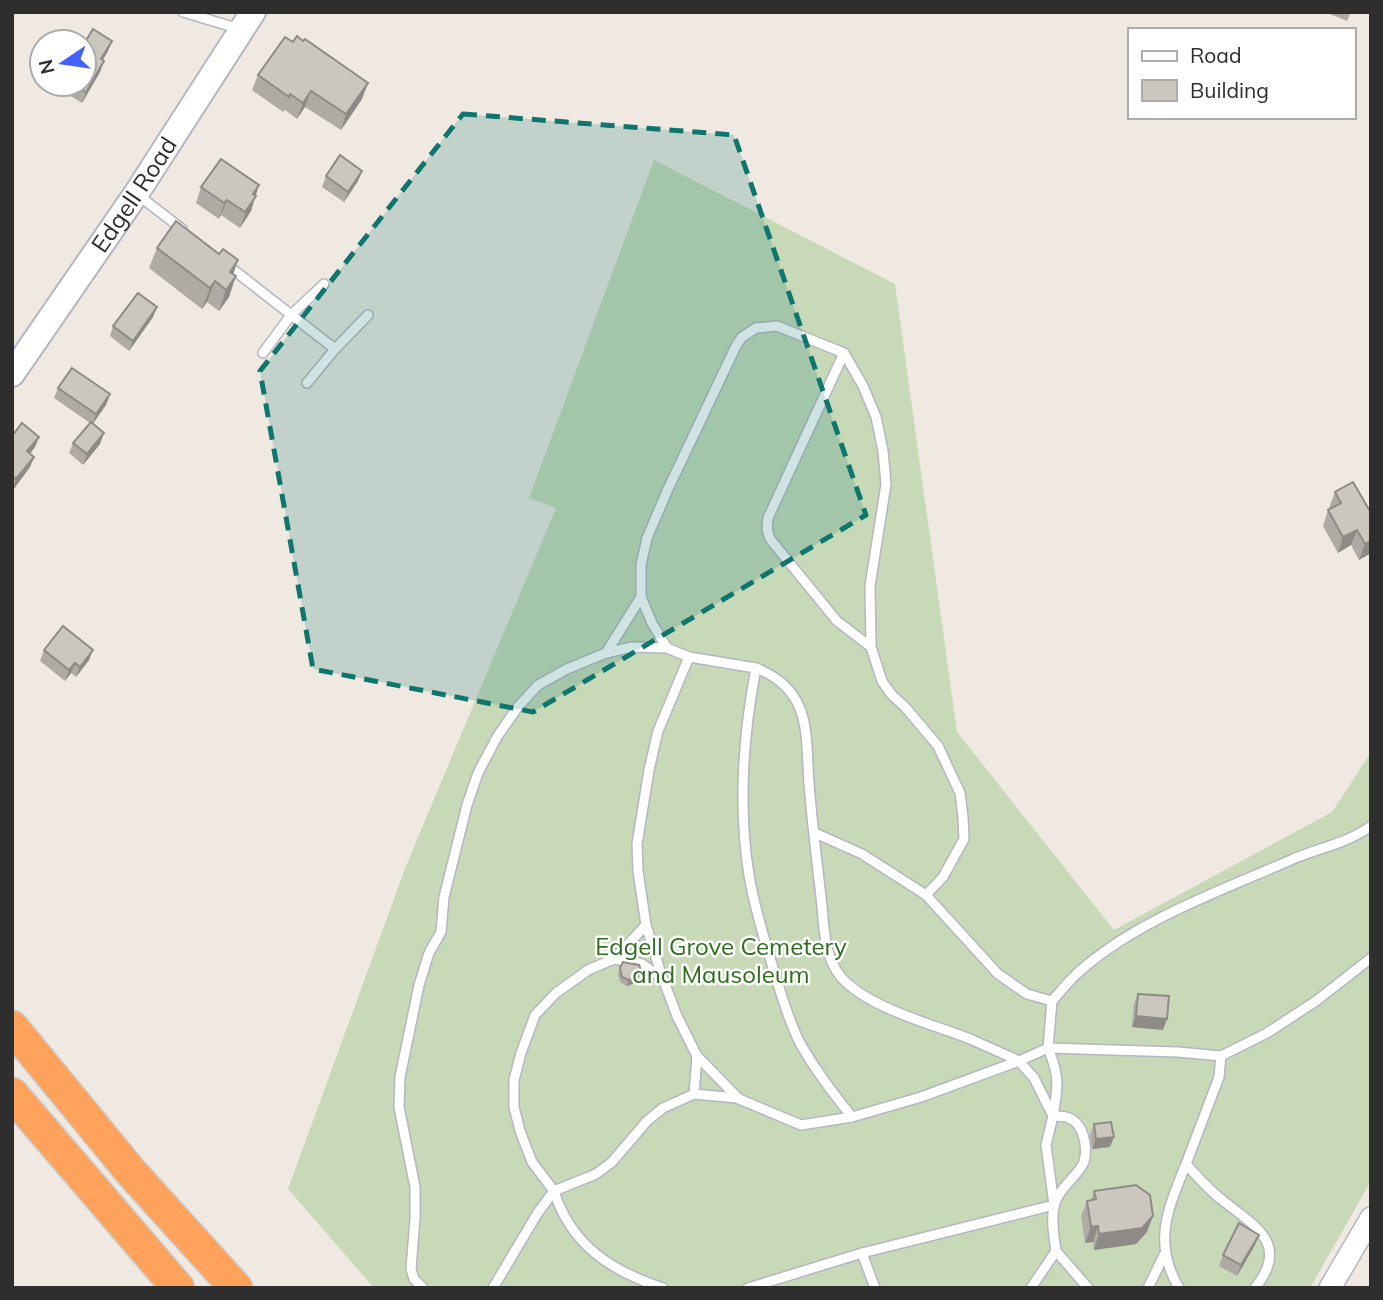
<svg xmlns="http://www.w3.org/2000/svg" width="1383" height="1300" font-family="Mulish,sans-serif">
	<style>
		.cemetery { fill: #c8d9b8 }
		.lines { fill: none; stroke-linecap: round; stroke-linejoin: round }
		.service-casing { stroke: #b4b7c1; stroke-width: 12 }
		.tertiary-casing { stroke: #b4b7c1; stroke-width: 24 }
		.secondary-casing { stroke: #b4b7c1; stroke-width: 28 }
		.motorway-casing { stroke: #c9c9c9; stroke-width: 35 }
		.service { stroke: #fff; stroke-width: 9 }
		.tertiary { stroke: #fff; stroke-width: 21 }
		.secondary { stroke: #fff; stroke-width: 24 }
		.motorway { stroke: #ffa35c; stroke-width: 32 }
		.wall { fill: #afaba4 }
		.shaded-wall { fill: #8e8b86 }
		.building { fill: #cbc7bf; stroke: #8e8b86; stroke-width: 2 }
		.marked { fill: #0f766e; fill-opacity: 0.2; stroke: #0f766e; stroke-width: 5; stroke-dasharray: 14 9; stroke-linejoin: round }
		.labels { text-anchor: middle; stroke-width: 5; stroke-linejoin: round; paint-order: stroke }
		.street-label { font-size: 24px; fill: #2e2e2e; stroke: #fff }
		.park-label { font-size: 24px; fill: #2c6e1b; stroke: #fff }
	</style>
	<rect width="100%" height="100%" fill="#efe9e1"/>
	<polygon class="cemetery" points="654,160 895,284 957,732 1114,930 1332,812 1371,752 1371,1181 1310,1288 374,1288 288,1189 406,866 556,508 529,498"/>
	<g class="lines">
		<g class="service-casing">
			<g id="service">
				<polyline points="183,12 240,29"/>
				<polyline points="138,195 182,229"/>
				<polyline points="226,264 335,349 307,383"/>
				<polyline points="335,349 368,315"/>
				<polyline points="263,353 291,315 324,284"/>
				<polyline points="844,353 768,518 767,529 770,539 837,621 871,647"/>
				<polyline points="606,653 632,647 667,648"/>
				<path d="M756 668C817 692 804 742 810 795 813 832 818 869 822 906 824 930 825 958 841 977 868 1008 932 1024 970 1039 986 1046 1002 1053 1019 1061L921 1097 852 1117"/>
				<polyline points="815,833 862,854 926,895"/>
				<polyline points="646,925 638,871 637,844 649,770 658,731 689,657"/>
				<polyline points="614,959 646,925 662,977"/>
				<path d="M1052 1001C1061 991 1070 979 1081 970 1139 919 1223 890 1293 859 1319 848 1348 843 1371 826"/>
				<polyline points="697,1056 694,1094 737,1098"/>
				<polyline points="1221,1056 1267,1033 1316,1001 1371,958"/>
				<path d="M1056 1251C1054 1237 1051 1221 1054 1207 1057 1189 1079 1175 1084 1162 1088 1148 1084 1124 1069 1118 1065 1116 1058 1116 1053 1116 1058 1086 1060 1077 1048 1048L1178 1052 1221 1056 1219 1077 1186 1164"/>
				<polyline points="862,1253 875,1288"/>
				<polyline points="423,1288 414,1279 411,1269 415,1219 415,1187 399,1107 400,1077 419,985 429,953 441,932 444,897 467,805 478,773 497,737 517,708 538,685 567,669 606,653 641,597"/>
				<path d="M493 1288 537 1214 554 1191 532 1162 520 1131 514 1107V1080L521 1053 535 1015 556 993 588 970 614 959 642 964 663 979 677 1016 697 1056 739 1099 801 1125 852 1117C834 1094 815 1070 800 1043 788 1020 781 993 773 968 764 937 754 907 749 875 738 807 743 736 756 668L689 657 667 648 652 623 641 597V565L647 538 668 489 736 346 742 337 756 328 777 326 844 353 863 386 876 417 883 451 886 484 870 586 871 647 882 681 891 694 906 708 938 746 960 793 963 817 964 839 943 877 926 895 998 974 1027 994 1052 1001 1048 1048 1019 1061 1034 1078 1053 1116 1046 1145 1054 1205 862 1253 748 1288"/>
				<path d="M663 1288C611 1271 571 1245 554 1191L596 1174 612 1162 647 1121 663 1108 694 1094"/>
				<polyline points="1031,1288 1056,1251 1088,1288"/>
				<polyline points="1148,1288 1164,1255"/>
				<path d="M1179 1288C1152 1242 1168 1209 1186 1164 1197 1176 1208 1189 1221 1199 1254 1226 1291 1243 1255 1288"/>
			</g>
		</g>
		<g class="tertiary-casing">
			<polyline id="tertiary" points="1330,1288 1371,1218"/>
		</g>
		<g class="secondary-casing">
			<g id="secondary">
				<path id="s1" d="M12 374 136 194 253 12"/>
			</g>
		</g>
		<g class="motorway-casing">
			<g id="motorway">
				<polyline points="12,1027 131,1172 236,1288"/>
				<polyline points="12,1094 178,1288"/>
			</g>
		</g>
		<use href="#service" class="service"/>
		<use href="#tertiary" class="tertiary"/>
		<use href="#secondary" class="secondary"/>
		<use href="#motorway" class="motorway"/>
	</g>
	<g class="wall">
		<polygon points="1325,12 1351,12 1347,21"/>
		<polygon points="112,41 108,51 102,61 100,72 82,103 59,89 61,84 84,84"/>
		<polygon points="258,75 362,99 341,130 305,107 297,119 285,110 283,112 252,90"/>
		<polygon points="362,171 358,181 344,202 322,187 326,176"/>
		<polygon points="201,187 255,195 251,211 240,228 221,215 219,219 196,203"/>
		<polygon points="157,248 233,274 229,297 219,311 207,302 202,309 149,268"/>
		<polygon points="157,307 153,317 129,351 110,336 113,326"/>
		<polygon points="58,388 110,394 106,405 93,423 100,444 83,465 69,453 73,443 90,423 54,398"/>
		<polygon points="12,436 39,437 35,447 30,454 34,457 30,467 13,490"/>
		<polygon points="1335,492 1371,513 1371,553 1359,560 1351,545 1338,553 1323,526 1328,510 1330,509 1329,508"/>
		<polygon points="44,650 89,660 76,677 71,673 65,681 40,661"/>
		<polygon points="620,968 641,970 635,983 627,986 620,982 618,973"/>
		<polygon points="1138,994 1163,1030 1132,1027 1134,1004"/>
		<polygon points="1094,1124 1110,1147 1092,1149 1090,1135"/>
		<polygon points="1094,1191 1147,1232 1136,1244 1094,1250 1093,1242 1085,1243 1081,1216 1087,1201 1091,1200"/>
		<polygon points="1255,1245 1237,1276 1219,1266 1223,1255"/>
	</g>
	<g class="shaded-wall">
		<polygon points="112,41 108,51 97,70 101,59"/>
		<polygon points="104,61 100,72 82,103 86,92"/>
		<polygon points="368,83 362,99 341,130 346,114"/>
		<polygon points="311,91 305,107 297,119 303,103"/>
		<polygon points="362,171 358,181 344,202 348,192"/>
		<polygon points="259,185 251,211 240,228 253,194"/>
		<polygon points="227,200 221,215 219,219 224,203"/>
		<polygon points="238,260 231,281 230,272"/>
		<polygon points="236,276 229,297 219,311 226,290"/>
		<polygon points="215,281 207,302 202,309 210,288"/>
		<polygon points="157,307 153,317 129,351 133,341"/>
		<polygon points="110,394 106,405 92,425 96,414"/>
		<polygon points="104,433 100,444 83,465 87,454"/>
		<polygon points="39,437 35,447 23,462 27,451"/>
		<polygon points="34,457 30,467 13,490 16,479"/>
		<polygon points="1357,530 1351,545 1338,553 1343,537"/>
		<polygon points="1371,541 1371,553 1359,560 1365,544"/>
		<polygon points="93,650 89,660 76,677 80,667"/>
		<polygon points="75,663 71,673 65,681 69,670"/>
		<polygon points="637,978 635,983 627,986 629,980"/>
		<polygon points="1136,1016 1167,1019 1163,1030 1132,1027"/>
		<polygon points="1114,1137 1110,1147 1092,1149 1096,1139"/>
		<polygon points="1153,1216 1147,1232 1136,1244 1094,1250 1099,1234"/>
		<polygon points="1098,1226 1093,1242 1085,1243 1091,1227"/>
		<polygon points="1259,1235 1255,1245 1237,1276 1241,1265"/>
	</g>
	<g class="building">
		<polygon points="93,29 112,41 101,59 104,61 86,92 72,84 84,84 84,44"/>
		<polygon points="297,36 303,41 305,39 368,83 346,114 311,91 303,103 290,94 289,97 258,75 285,37 293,42"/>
		<polygon points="340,155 362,171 348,192 326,176"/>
		<polygon points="221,159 259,185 253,194 256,196 245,212 227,200 224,203 201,187"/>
		<polygon points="176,221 219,254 223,249 238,260 230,272 236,276 226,290 215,281 210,288 157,248"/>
		<polygon points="138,293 157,307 133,341 113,326"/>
		<polygon points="72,368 110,394 96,414 58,388"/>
		<polygon points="91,422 104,433 87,454 73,443"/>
		<polygon points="22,423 39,437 27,451 34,457 16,479 12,476 12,436"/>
		<polygon points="1353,482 1371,513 1371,541 1365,544 1357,530 1343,537 1328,510 1341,503 1335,492"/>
		<polygon points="63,626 93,650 80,667 75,663 69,670 44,650"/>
		<polygon points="623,962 639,965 641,970 637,978 629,980 622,977 620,968"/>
		<polygon points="1138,994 1169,996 1167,1019 1136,1016"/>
		<polygon points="1111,1122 1114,1137 1096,1139 1094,1124"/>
		<polygon points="1136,1185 1150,1195 1153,1216 1142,1228 1099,1234 1098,1226 1091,1227 1087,1201 1096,1199 1094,1191"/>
		<polygon points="1239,1223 1259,1235 1241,1265 1223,1255"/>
	</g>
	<path class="marked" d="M463 114 734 135 866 515 533 712 313 669 260 371Z"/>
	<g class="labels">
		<g class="street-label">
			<text dy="8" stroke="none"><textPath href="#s1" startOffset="217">Edgell Road</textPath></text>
		</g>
		<g class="park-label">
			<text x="721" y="955">Edgell Grove Cemetery<tspan x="721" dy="28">and Mausoleum</tspan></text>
		</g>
	</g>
	<rect width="1383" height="1300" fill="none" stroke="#2e2e2e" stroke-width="28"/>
	<rect x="1128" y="28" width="228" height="91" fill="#ffffff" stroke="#ababab" stroke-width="2"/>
	<rect x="1142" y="51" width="35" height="10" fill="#ffffff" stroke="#ababab" stroke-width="2"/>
	<text x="1190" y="63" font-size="21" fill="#2e2e2e">Road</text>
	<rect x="1142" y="80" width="35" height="21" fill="#cbc7bf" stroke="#ababab" stroke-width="2"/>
	<text x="1190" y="98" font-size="21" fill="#2e2e2e">Building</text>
	<g transform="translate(63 63) rotate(257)"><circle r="33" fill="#ffffff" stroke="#ababab" stroke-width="2"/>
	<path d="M0-5L12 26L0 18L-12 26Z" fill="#4264fb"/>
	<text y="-10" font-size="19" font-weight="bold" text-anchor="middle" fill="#2e2e2e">N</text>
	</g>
</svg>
